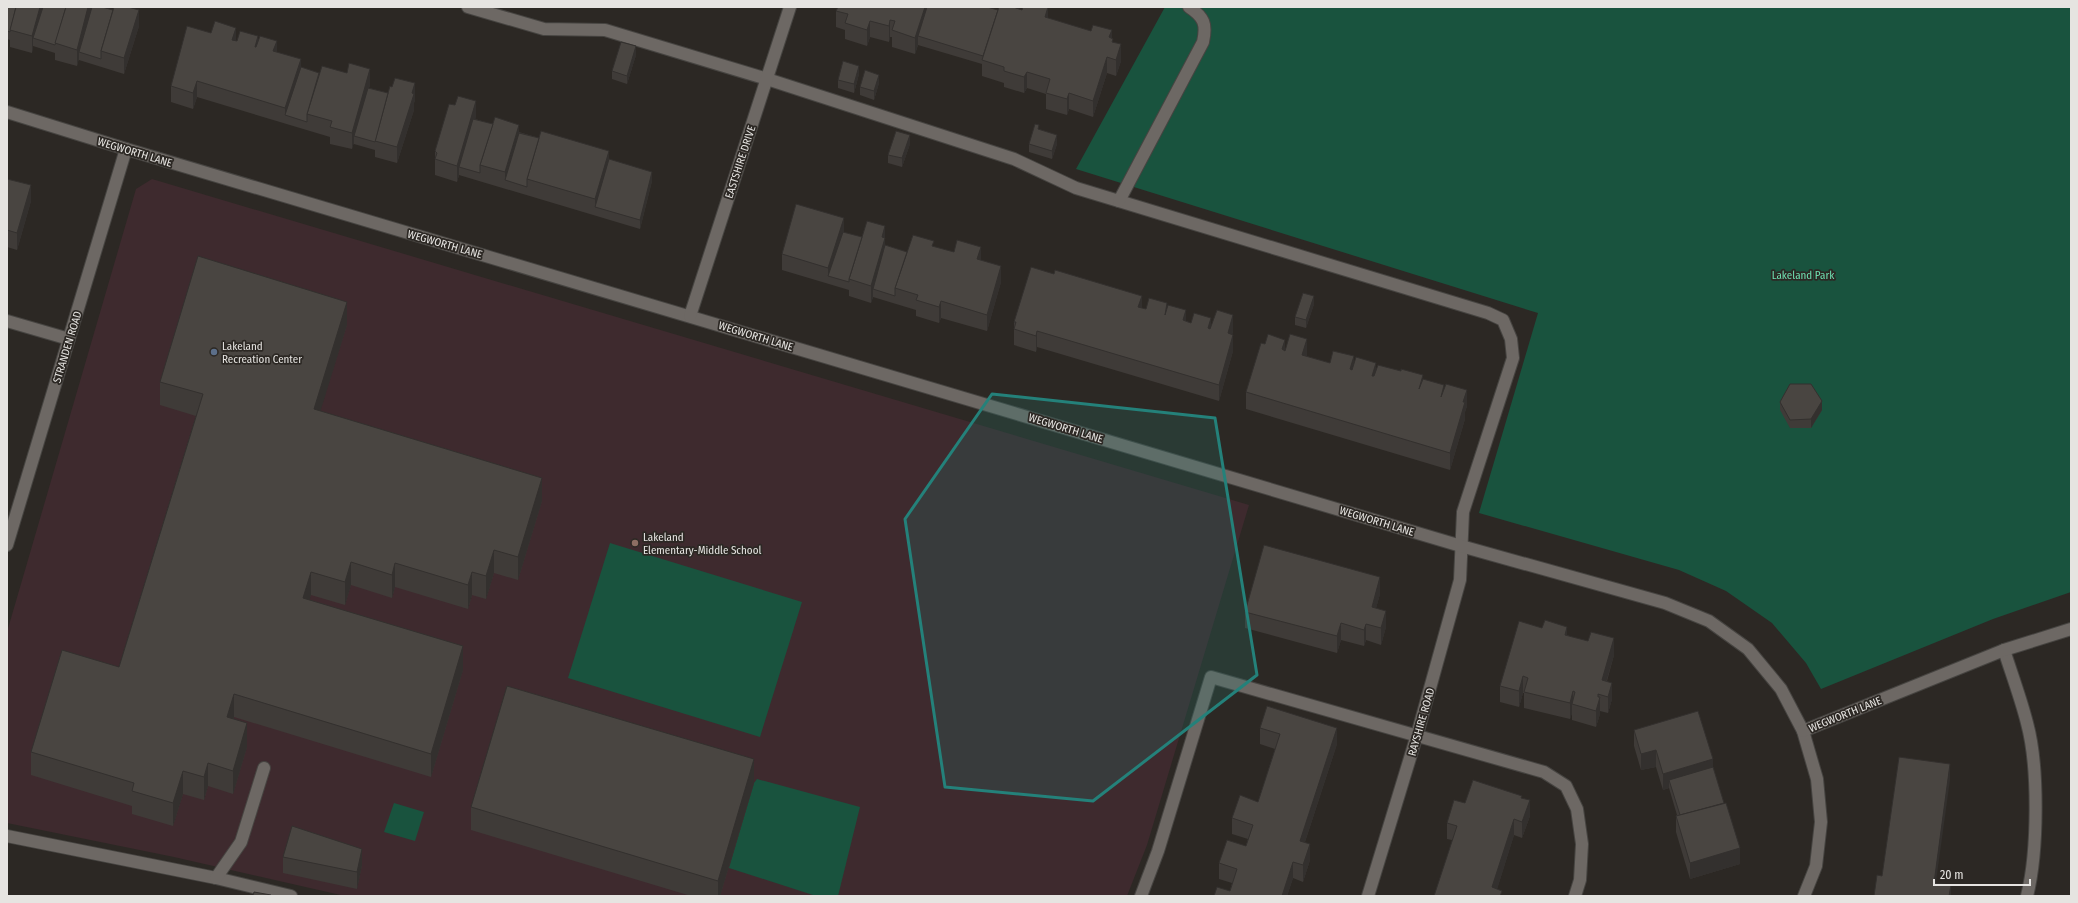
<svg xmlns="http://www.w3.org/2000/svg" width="2078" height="903" font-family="'Fira Sans Condensed',sans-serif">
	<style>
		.education { fill: #3e2a2e }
		.green { fill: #19533e }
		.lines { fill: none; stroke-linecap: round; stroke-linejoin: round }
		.minor-casing { stroke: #464441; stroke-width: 14 }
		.minor { stroke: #6d6864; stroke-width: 12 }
		.wall { fill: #3f3b38 }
		.shaded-wall { fill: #33302e }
		.building { fill: #494541; stroke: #33302e }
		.marked { fill: #24817a; fill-opacity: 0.2; stroke: #24817a; stroke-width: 3; stroke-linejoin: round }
		.service-dot { fill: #5c6f8a; stroke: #2c2824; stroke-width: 1.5 }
		.education-dot { fill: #8d6e63; stroke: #2c2824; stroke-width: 1.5 }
		.labels { text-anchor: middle; stroke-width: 3.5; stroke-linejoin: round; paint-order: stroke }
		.street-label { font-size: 11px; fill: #e6e4e1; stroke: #2c2824 }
		.park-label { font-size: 11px; fill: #6edfb1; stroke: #2c2824 }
		.poi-label { font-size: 11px; fill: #e6e4e1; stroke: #2c2824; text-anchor: start }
	</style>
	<rect width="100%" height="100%" fill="#2c2824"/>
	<polygon class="education" points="152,179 1249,505 1147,845 1127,896 345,896 174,857 7,823 7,632 136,189"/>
	<g class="green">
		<polygon points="1165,7 2071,7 2071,592 1993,619 1821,689 1806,663 1772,623 1726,591 1679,570 1479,513 1538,313 1076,169"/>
		<polygon points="610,543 802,602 760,737 568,678"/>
		<polygon points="757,779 860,807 838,896 816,896 729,868 754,783"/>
		<polygon points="394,803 424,812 415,841 384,832"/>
	</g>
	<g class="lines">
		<g class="minor-casing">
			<g id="minor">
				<polyline points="468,7 544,29 605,30 767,79 1014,159 1076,188 1488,313 1503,320 1511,339 1513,358 1463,512 1460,580 1417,735 1368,896"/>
				<polyline points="7,112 126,149 1461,546 1665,603 1709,621 1748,649 1781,689 1803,731 1817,779 1821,822 1816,866 1804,896"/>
				<path d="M1119 201 1203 42C1207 24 1204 17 1189 7"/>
				<polyline points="690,316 790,7"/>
				<polyline points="7,321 69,339"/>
				<polyline points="7,545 126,149"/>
				<path d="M2004 650C2012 675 2021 699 2027 723 2039 767 2038 852 2027 896"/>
				<polyline points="1803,731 2004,650 2071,629"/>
				<polyline points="7,836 216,878 291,896"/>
				<polyline points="216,878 241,842 264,768"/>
				<polyline points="1141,896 1158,851 1211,677 1544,772 1566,786 1577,809 1582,844 1580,880 1575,896"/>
			</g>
		</g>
		<use href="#minor" class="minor"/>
	</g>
	<g class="wall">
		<polygon points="7,7 139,26 124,74 79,60 79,58 77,66 55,60 55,53 33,46 32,53 10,47 10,40 7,39"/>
		<polygon points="998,10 1048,18 1112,38 1113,42 1121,61 1116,76 1107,73 1093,117 1069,109 1067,115 1046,109 1046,94 1027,88 1024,93 1004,87 1004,83 982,76 982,64 918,45 915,54 892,47 892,37 890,37 889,42 870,37 867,46 845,39 845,30 836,27 836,11"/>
		<polygon points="236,41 258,43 277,52 301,67 319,73 370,85 369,88 388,93 415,100 414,103 414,110 397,163 375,157 375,150 354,144 354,142 352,149 330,144 330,137 197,97 193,109 171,102 171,86"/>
		<polygon points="636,55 627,84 612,79 612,71"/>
		<polygon points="859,74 854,93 838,88 838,80"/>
		<polygon points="879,83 874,100 860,95 860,87"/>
		<polygon points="476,117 475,119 609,159 652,181 640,229 459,175 457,182 435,175 435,151"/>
		<polygon points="1039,130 1057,144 1052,159 1029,152 1029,144"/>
		<polygon points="910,144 902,167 888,163 888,155"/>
		<polygon points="7,179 31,201 17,250 7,247"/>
		<polygon points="844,233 862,237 885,237 885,245 907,252 934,247 981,260 1001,282 987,331 941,318 939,323 916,316 916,310 873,297 871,303 849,296 849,290 782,270 782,254"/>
		<polygon points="1314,304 1306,328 1295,325 1295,317"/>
		<polygon points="1142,308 1146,309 1167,309 1186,321 1191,323 1211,325 1233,331 1232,335 1233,351 1219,401 1037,347 1036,352 1014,345 1014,322"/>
		<polygon points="347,325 320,411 542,501 518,580 494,573 486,599 472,595 468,609 395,587 392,598 351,585 345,605 311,595 309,600 463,670 431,777 234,717 234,719 247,747 233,794 208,786 204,800 183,794 173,826 132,814 132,806 31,775 31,752 119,667 196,416 160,405 160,382"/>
		<polygon points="1285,350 1330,363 1354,366 1423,380 1444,390 1467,406 1465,412 1465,419 1450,470 1246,409 1246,392"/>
		<polygon points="1780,402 1822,410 1811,428 1790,428 1780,410"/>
		<polygon points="1380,594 1376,608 1386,627 1381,645 1366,640 1364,646 1341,640 1337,653 1245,628 1245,612"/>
		<polygon points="1567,635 1614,655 1607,681 1612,699 1608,713 1600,711 1600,714 1596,727 1572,720 1572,713 1570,719 1524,708 1524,693 1523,693 1519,707 1500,702 1500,686"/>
		<polygon points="1260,728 1337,744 1305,842 1310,860 1303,882 1293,878 1287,896 1214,896 1230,891 1232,883 1219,879 1219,863 1246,846 1248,839 1232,834 1232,818 1258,802 1275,749 1260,744"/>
		<polygon points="1634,730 1713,767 1740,864 1690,879 1676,832 1676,816 1677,815 1669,788 1663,790 1656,767 1641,770 1634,746"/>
		<polygon points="754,783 720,896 691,896 471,830 471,807"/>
		<polygon points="1522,798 1530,816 1522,838 1514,835 1497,889 1502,896 1452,840 1447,839 1447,823 1465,803"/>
		<polygon points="283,857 362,865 357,889 283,873"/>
	</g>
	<g class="shaded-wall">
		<polygon points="40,7 45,7 33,38 33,46 32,53 32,36"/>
		<polygon points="88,7 92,7 79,52 79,58 77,66 77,50"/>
		<polygon points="925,7 930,7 918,36 918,45 915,54 915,38"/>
		<polygon points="1048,7 1048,23 1045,17"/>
		<polygon points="139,10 139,26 124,74 124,58"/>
		<polygon points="890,20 890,37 889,42 889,26"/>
		<polygon points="870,21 870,37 867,46 867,30"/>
		<polygon points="236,28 236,44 232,40"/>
		<polygon points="1112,30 1112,42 1113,39 1113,55 1109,37"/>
		<polygon points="258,36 258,53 255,47"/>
		<polygon points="277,41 277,57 273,51"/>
		<polygon points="1121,44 1121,61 1116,76 1116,60"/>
		<polygon points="636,46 636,55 627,84 627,76"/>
		<polygon points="1107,57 1107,73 1093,117 1093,101"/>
		<polygon points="301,59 301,76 285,115 285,124 285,108"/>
		<polygon points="859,66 859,74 854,93 854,84"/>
		<polygon points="370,69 370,85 355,136 354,136 354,142 352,149 352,133"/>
		<polygon points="1027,72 1027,88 1024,93 1024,77"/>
		<polygon points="879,75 879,83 874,100 874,91"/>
		<polygon points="197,81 197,97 193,109 193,93"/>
		<polygon points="415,83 415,100 414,103 414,110 397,163 397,147"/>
		<polygon points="1069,93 1069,109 1067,115 1067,99"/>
		<polygon points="476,101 476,117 461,167 459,167 459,175 457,182 457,166"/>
		<polygon points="519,125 519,141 505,180 505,172"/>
		<polygon points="910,135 910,144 902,167 902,158"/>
		<polygon points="1057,135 1057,144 1052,159 1052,151"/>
		<polygon points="609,151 609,168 595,207 595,215 595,199"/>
		<polygon points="652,172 652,181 640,229 640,220"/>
		<polygon points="31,185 31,201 17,250 17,233"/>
		<polygon points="844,218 844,235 828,276 828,284 828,268"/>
		<polygon points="885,226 885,254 873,289 873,297 871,303 871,286 882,237"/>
		<polygon points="981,247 981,263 977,259"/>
		<polygon points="1001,266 1001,282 987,331 987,315"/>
		<polygon points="1142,296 1142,312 1138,307"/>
		<polygon points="1314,296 1314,304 1306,328 1306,320"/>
		<polygon points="941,301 941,318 939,323 939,307"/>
		<polygon points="347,302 347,325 314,432 314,409"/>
		<polygon points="1186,310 1186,326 1183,320"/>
		<polygon points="1233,315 1233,331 1228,350 1228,333"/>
		<polygon points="1211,318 1211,335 1208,328"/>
		<polygon points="1037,331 1037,347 1036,352 1036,336"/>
		<polygon points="1233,335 1233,351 1219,401 1219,385"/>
		<polygon points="1307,339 1307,356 1302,371 1302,355"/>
		<polygon points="1285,340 1285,356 1282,349"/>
		<polygon points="1354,356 1354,373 1350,369"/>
		<polygon points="1376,363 1376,379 1372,376"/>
		<polygon points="1467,390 1467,406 1465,412 1465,419 1450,470 1450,453 1463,402"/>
		<polygon points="1822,401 1822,410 1811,428 1811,419"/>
		<polygon points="542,478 542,501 518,580 518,557"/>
		<polygon points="494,550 494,573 486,599 486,576"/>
		<polygon points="351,562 351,585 345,605 345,582"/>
		<polygon points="395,563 395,587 392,598 392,575"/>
		<polygon points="311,572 311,595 303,621 303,598"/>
		<polygon points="472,572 472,595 468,609 468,585"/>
		<polygon points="1380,577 1380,594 1372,623 1372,607"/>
		<polygon points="1386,611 1386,627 1381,645 1381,628"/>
		<polygon points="1341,623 1341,640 1337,653 1337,636"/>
		<polygon points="1366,624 1366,640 1364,646 1364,630"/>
		<polygon points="1567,627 1567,643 1565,635"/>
		<polygon points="1614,638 1614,655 1602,696 1602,680"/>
		<polygon points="463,646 463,670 431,777 431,754"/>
		<polygon points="1523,676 1523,693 1519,707 1519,691"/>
		<polygon points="1612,683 1612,699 1608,713 1608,697"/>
		<polygon points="1573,691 1573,704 1572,704 1572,713 1570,719 1570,703"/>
		<polygon points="234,694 234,717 227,740 227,717"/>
		<polygon points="1598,694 1598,703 1600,697 1600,714 1596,727 1596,711"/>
		<polygon points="247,723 247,747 233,794 233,771"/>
		<polygon points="1337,728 1337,744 1300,857 1300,841"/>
		<polygon points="1656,750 1656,767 1641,770 1641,754"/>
		<polygon points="754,759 754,783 720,896 718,896 718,881"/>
		<polygon points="1713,759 1713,775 1669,780 1669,788 1663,790 1663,774"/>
		<polygon points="208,763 208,786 204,800 204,777"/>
		<polygon points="1950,764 1950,780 1934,896 1934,883"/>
		<polygon points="183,771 183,794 173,826 173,803"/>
		<polygon points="1530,800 1530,816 1522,838 1522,822"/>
		<polygon points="1514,819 1514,835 1495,896 1492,887"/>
		<polygon points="1310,844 1310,860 1303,882 1303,865"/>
		<polygon points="1740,848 1740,864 1690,879 1690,863"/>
		<polygon points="362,849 362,865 357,889 357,872"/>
		<polygon points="1293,862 1293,878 1287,896 1282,896"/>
		<polygon points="1951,885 1951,896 1949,896"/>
	</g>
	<g class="building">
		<polygon points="7,7 16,7 10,32 7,31"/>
		<polygon points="16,7 40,7 32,36 10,30"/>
		<polygon points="43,7 66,7 55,45 33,38"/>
		<polygon points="66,7 88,7 77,50 55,43"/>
		<polygon points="92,7 102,7 113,10 101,51 101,59 79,52"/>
		<polygon points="114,7 128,7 139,10 124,58 101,51"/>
		<polygon points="838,7 925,7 915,38 892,30 895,21 890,20 889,26 870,21 867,30 845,23 848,14 836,11"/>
		<polygon points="927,7 987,7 998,10 983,56 918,36"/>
		<polygon points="999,7 1013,7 1022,10 1023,7 1048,7 1045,17 1091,31 1093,25 1112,30 1109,37 1113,39 1112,42 1121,44 1116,60 1107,57 1093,101 1069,93 1067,99 1046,93 1050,79 1027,72 1024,77 1004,71 1004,67 982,60"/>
		<polygon points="215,21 236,28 232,40 237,41 240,31 258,36 255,47 256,47 260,36 277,41 273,51 301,59 285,108 197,81 193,93 171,86 187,26 211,33"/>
		<polygon points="621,42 636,46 627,76 612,71"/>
		<polygon points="843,61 859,66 854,84 838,80"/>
		<polygon points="349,63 370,69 352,133 330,127 332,121 307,114 322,66 347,73"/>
		<polygon points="301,67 319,73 307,114 307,122 285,115"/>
		<polygon points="865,70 879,75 874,91 860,87"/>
		<polygon points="395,78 415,83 412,93 414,94 397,147 375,141 390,86 392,87"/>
		<polygon points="368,88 388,93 375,142 354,136"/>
		<polygon points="458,96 476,101 457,166 435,159 437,153 435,151 449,104 455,105"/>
		<polygon points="495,117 519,125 505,172 480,165"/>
		<polygon points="473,119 493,124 480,165 480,173 459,167"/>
		<polygon points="1035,124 1039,125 1038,129 1057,135 1052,151 1029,144"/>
		<polygon points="541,131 609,151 595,199 527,179"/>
		<polygon points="896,131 910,135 902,158 888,155"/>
		<polygon points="519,133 539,138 527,179 527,187 505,180"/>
		<polygon points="609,159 652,172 640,220 595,207"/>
		<polygon points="7,179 31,185 17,233 7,230"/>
		<polygon points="796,204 844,218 828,268 782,254"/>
		<polygon points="867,221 885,226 882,237 885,238 871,286 849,279"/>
		<polygon points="843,232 862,237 849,279 849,282 828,276"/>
		<polygon points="913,235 934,241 932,246 954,252 957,240 981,247 977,259 1001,266 987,315 941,301 939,307 916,300 918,295 895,288"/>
		<polygon points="885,245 907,252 895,288 895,296 873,289"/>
		<polygon points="198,256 347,302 314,409 542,478 518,557 494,550 486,576 472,572 468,585 395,563 392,575 351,562 345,582 311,572 303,598 463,646 431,754 234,694 227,717 247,723 233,771 208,763 204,777 183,771 173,803 132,791 134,783 31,752 62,650 119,667 203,394 160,382"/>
		<polygon points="1031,267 1054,274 1055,270 1142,296 1138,307 1146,309 1149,298 1167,303 1165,315 1168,305 1186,310 1183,320 1188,322 1191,323 1194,313 1211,318 1208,328 1210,329 1217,310 1233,315 1228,333 1233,335 1219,385 1037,331 1036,336 1014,329 1016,322 1014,322"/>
		<polygon points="1303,293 1314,296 1306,320 1295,317"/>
		<polygon points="1268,334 1285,340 1282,349 1285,351 1290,334 1307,339 1302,355 1330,363 1333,351 1354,356 1350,369 1352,370 1356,357 1376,363 1372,376 1374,376 1378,365 1401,371 1401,369 1423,375 1419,389 1423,379 1444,385 1441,397 1446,384 1467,390 1463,402 1465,402 1450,453 1246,392 1261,343 1265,344"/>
		<polygon points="1790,384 1811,384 1822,401 1811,419 1790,420 1780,402"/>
		<polygon points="1264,545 1380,577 1372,607 1386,611 1381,628 1366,624 1364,630 1341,623 1337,636 1245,612"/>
		<polygon points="1545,620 1567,627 1565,635 1588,641 1591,632 1614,638 1602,680 1612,683 1608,697 1598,694 1598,697 1600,697 1596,711 1572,704 1575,692 1573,691 1570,703 1524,692 1528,678 1523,676 1519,691 1500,686 1519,621 1542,628"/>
		<polygon points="507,686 754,759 718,881 471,807"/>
		<polygon points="1267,706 1337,728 1300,841 1310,844 1303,865 1293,862 1282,896 1214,896 1217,887 1230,891 1237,869 1219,863 1227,840 1246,846 1253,825 1232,818 1240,795 1258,802 1280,734 1260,728"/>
		<polygon points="1698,711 1713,759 1663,774 1656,750 1641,754 1634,730"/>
		<polygon points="1899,757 1950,764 1934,883 1951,885 1949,896 1874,896 1877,875 1882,876"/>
		<polygon points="1713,767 1724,803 1680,815 1669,780"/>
		<polygon points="1473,780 1522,796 1521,798 1530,800 1522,822 1514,819 1492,887 1502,891 1500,896 1434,896 1457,826 1447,823 1454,800 1465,803"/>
		<polygon points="1726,803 1740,848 1690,863 1676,816"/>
		<polygon points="292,826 362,849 357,872 283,857"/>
		<polygon points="254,892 271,895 271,896 253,896"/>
	</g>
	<path class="marked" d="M992 394 1215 418 1257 675 1093 801 945 787 905 519Z"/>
	<circle class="service-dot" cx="214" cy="352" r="4"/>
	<circle class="education-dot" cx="635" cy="543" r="4"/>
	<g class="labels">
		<g class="street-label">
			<text transform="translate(135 152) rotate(17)" y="4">WEGWORTH LANE</text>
			<text transform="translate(740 162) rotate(-72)" y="4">EASTSHIRE DRIVE</text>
			<text transform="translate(445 244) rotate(16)" y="4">WEGWORTH LANE</text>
			<text transform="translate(756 336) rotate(17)" y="4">WEGWORTH LANE</text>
			<text transform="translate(67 347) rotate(-73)" y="4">STRANDEN ROAD</text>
			<text transform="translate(1066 428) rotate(17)" y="4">WEGWORTH LANE</text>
			<text transform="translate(1377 521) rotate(17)" y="4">WEGWORTH LANE</text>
			<text transform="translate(1845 714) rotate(-22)" y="4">WEGWORTH LANE</text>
			<text transform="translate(1421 722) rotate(-74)" y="4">RAYSHIRE ROAD</text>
		</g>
		<g class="park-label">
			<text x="1803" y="279">Lakeland Park</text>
		</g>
		<g class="poi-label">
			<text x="222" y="350">Lakeland<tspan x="222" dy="13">Recreation Center</tspan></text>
			<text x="643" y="541">Lakeland<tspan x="643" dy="13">Elementary-Middle School</tspan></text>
		</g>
	</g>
	<rect width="2078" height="903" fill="none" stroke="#e6e4e1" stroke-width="16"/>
	<path d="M1934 879v6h96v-6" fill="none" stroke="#e6e4e1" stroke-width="2"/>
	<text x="1940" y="879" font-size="12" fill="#e6e4e1" stroke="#2c2824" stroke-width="3" paint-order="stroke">20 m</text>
</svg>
